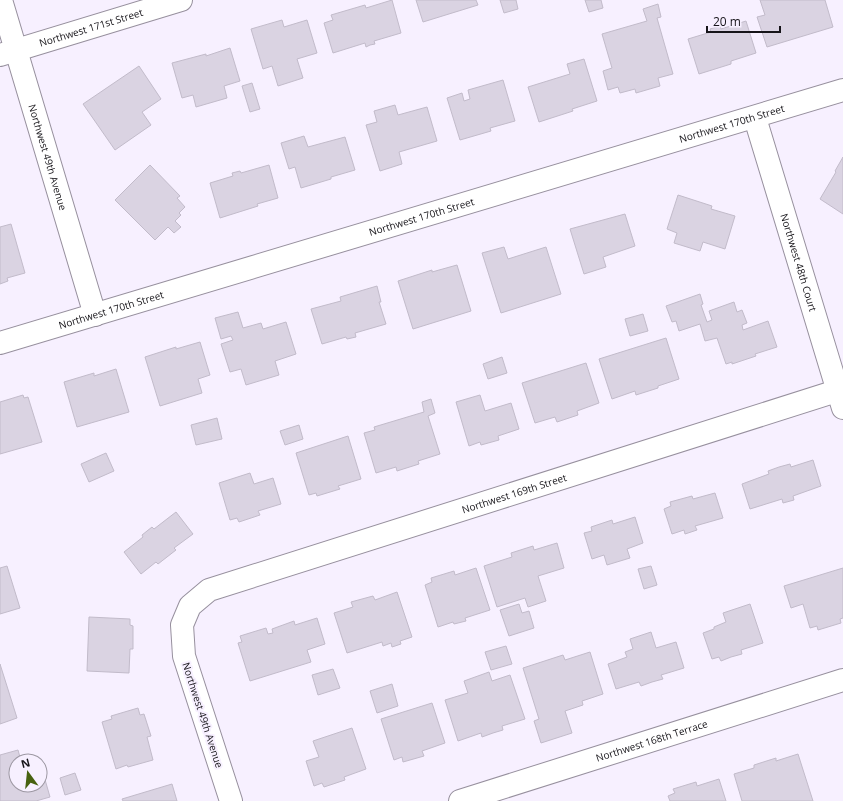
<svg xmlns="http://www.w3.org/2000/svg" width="843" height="801" font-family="'Open Sans',sans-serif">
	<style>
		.building { fill: #dad3e2; stroke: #c2bbca }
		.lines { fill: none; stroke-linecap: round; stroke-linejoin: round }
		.street-casing { stroke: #97909e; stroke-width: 24 }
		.street { stroke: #fff; stroke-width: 22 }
		.labels { text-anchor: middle; stroke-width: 4; stroke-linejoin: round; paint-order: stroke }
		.street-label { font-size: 10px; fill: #161419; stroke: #f7f0ff }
	</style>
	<rect width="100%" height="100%" fill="#f7f0ff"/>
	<g class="building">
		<polygon points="392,0 401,33 374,41 375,44 370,45 366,47 365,43 333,53 324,23 333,20 331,15 365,5 366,8"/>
		<polygon points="416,0 476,0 478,5 423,22"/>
		<polygon points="500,0 516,0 518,9 504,13"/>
		<polygon points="585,0 601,0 603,8 589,12"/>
		<polygon points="760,0 825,0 833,27 767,47 757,17 765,15"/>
		<polygon points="658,4 661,17 657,18 673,74 658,78 660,86 636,93 635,89 620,93 618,87 608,90 603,71 612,68 602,34 647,21 643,9"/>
		<polygon points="282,20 284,27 307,20 317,53 297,59 303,78 278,86 272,66 263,69 251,29"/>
		<polygon points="746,21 756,53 731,61 731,64 699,74 688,39 711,32 710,29 720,26 721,29"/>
		<polygon points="230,48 240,81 224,86 227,98 196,107 193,95 182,98 172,63 206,54 206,56"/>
		<polygon points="584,59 597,101 572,109 573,111 539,122 528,87 570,74 567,64"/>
		<polygon points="139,66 161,99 142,112 151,125 115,150 83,104"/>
		<polygon points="503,80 515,121 490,128 491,131 460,140 447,98 462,93 464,101 470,99 468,90"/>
		<polygon points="252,83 260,109 250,112 242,86"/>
		<polygon points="395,105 398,115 427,107 437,141 399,152 402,164 380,171 366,125 377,122 374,111"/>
		<polygon points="304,136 308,147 345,137 355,170 331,177 331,179 301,188 295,167 289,169 281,143"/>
		<polygon points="843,157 843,214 820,199 836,172 835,171"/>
		<polygon points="150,165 180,196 177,198 185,207 179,213 181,215 175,221 181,227 174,233 168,227 155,240 115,200"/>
		<polygon points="269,165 278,198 257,204 258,206 220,218 210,183 233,176 232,173 240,171 241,173"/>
		<polygon points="678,195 712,206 711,209 735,216 725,249 703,242 700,251 674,243 677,233 667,229"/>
		<polygon points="625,214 635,246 603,257 606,267 584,274 570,229"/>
		<polygon points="11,224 25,273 7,278 8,281 0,284 0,227"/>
		<polygon points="504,247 508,259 546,247 561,294 501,313 482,253"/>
		<polygon points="457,265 471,311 413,329 398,281 432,270 432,272"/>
		<polygon points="377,286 381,302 379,302 386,324 355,333 356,337 347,339 346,337 322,344 311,309 341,301 340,297"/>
		<polygon points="700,294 703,304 701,305 707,322 712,320 709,311 734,302 737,312 742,310 747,323 742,325 743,330 768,321 777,347 755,354 756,356 732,364 732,362 726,364 717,338 705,341 700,324 679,331 676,321 672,322 666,306"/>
		<polygon points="238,312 243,328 261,323 263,329 286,322 296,354 275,361 279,375 246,385 241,369 230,372 221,344 233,340 231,336 221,339 215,318"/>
		<polygon points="643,314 648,331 630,336 625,319"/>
		<polygon points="666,338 679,379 658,386 658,388 636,395 635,391 612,399 599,359"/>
		<polygon points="200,342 210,375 198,379 202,393 160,406 145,357 176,347 176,349"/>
		<polygon points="502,357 507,373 488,379 483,364"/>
		<polygon points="586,363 599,403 577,411 578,415 557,422 555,417 535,423 522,383"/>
		<polygon points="116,369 129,412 77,427 64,382 94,373 94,376"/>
		<polygon points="23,395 24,398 28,397 42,442 0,454 0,402"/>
		<polygon points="480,395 485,411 511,403 519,429 498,436 499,440 481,445 480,442 469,446 456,402"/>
		<polygon points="431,399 435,413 428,416 440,454 418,461 419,464 397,471 396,467 376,473 364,433 375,430 374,427 424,412 422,402"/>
		<polygon points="217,418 222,439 196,445 191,425"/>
		<polygon points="299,425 303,439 285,445 280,431"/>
		<polygon points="348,436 361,479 338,486 340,489 317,496 316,493 309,495 296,453"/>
		<polygon points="106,453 114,471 89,482 81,464"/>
		<polygon points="813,460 821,486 793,496 794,500 783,503 782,499 750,509 742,484 769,474 768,471 779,467 790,464 791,467"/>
		<polygon points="250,473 254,484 273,478 281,504 258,511 260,515 239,522 237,518 230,520 219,483"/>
		<polygon points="715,493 723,518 695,526 697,530 685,534 684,530 672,534 664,509 671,506 670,502 692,496 693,499"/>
		<polygon points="176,512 193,534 174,548 176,550 158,564 156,562 141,574 124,552 143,537 142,535 152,527 154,529"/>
		<polygon points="635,517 643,543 627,549 630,558 607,565 604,555 592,559 584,533 592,531 591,527 612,520 613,524"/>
		<polygon points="557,543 564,568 538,576 546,601 528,607 525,598 497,607 484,566 512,557 511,553 533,546 534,550"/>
		<polygon points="7,566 20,608 0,614 0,568"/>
		<polygon points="651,566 657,585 644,589 638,569"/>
		<polygon points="476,568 490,610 465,618 466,621 454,624 453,622 438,627 425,585 432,582 431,578 454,571 455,575"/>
		<polygon points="843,568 843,618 840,619 841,623 818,630 817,626 810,628 803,604 791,608 784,586"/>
		<polygon points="397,592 412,637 400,641 401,644 392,647 391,643 383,646 382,642 347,653 334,613 353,607 351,602 373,596 375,600"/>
		<polygon points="519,604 522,613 529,611 534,628 509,636 500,610"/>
		<polygon points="750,604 763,643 741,650 742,654 731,657 721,661 719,657 712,659 703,633 714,629 714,627 726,622 723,613"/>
		<polygon points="89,617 130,619 130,625 133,626 133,649 130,649 129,673 87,671"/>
		<polygon points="317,618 325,644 307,650 311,662 250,681 238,643 242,642 240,636 266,628 268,634 273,633 272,629 294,621 295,625"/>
		<polygon points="651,632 656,648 676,642 684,668 661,675 663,679 652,682 641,686 639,682 616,689 608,664 627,657 625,652 633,649 630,639"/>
		<polygon points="506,646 512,664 491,670 485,652"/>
		<polygon points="590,652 603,694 582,701 583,705 565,711 572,733 541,743 534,721 539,719 523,668 563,655 565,660"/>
		<polygon points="0,664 17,718 0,724"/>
		<polygon points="333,669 340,688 318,695 312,675"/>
		<polygon points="489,672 492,681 510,675 525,719 502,726 503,730 493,733 482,737 481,733 458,741 445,700 468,693 464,681"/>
		<polygon points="392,684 398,706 377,713 370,691"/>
		<polygon points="432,703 445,743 422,751 424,756 403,762 402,757 394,760 381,719"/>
		<polygon points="138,708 140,715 144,714 151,736 147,737 153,760 128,767 127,765 116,769 102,722 112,719 111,716"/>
		<polygon points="352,728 366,769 344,777 345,780 324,787 322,783 314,786 306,761 319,757 313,741"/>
		<polygon points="18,750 21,761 16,761 16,785 40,785 40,770 42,769 50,797 36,801 0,801 0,755"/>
		<polygon points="798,754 813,801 742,801 734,774 754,768 754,765 776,758 776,761"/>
		<polygon points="75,773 81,790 65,795 60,778"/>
		<polygon points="719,779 726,801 670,801 668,796 675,793 673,789 696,782 697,786"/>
		<polygon points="172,784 177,801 123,801 122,799"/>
	</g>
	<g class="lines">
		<g class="street-casing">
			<g id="street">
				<path id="s1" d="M1 0 95 315"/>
				<path id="s2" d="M0 55 181 0"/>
				<path id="s3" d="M755 118 843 408"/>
				<path id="s4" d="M0 343 843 90"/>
				<path id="s5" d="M231 801 184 656 182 625 190 606 209 590 843 389"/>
				<path id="s6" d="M460 801 843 680"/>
			</g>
		</g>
		<use href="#street" class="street"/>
	</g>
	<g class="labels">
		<g class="street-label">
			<text dy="4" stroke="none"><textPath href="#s2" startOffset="95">Northwest 171st Street</textPath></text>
			<text dy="4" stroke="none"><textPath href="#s4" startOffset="764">Northwest 170th Street</textPath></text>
			<text dy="4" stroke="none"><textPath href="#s1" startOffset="164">Northwest 49th Avenue</textPath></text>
			<text dy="4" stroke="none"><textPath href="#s4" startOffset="440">Northwest 170th Street</textPath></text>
			<text dy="4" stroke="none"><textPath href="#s3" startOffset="151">Northwest 48th Court</textPath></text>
			<text dy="4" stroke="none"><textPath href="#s4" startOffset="116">Northwest 170th Street</textPath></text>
			<text dy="4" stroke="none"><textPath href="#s5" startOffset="549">Northwest 169th Street</textPath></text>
			<text transform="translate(203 715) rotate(72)" y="4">Northwest 49th Avenue</text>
			<text dy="4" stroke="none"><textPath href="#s6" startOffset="201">Northwest 168th Terrace</textPath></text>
		</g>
	</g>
	<g transform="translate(28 773) rotate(345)"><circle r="19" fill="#f7f0ff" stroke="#9d98a3"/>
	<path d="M0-3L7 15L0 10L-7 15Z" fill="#476110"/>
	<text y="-6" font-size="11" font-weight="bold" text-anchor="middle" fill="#161419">N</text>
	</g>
	<path d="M707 26v6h73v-6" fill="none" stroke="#161419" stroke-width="2"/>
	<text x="713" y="26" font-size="12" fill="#161419" stroke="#f7f0ff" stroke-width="3" paint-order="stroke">20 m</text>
</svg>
